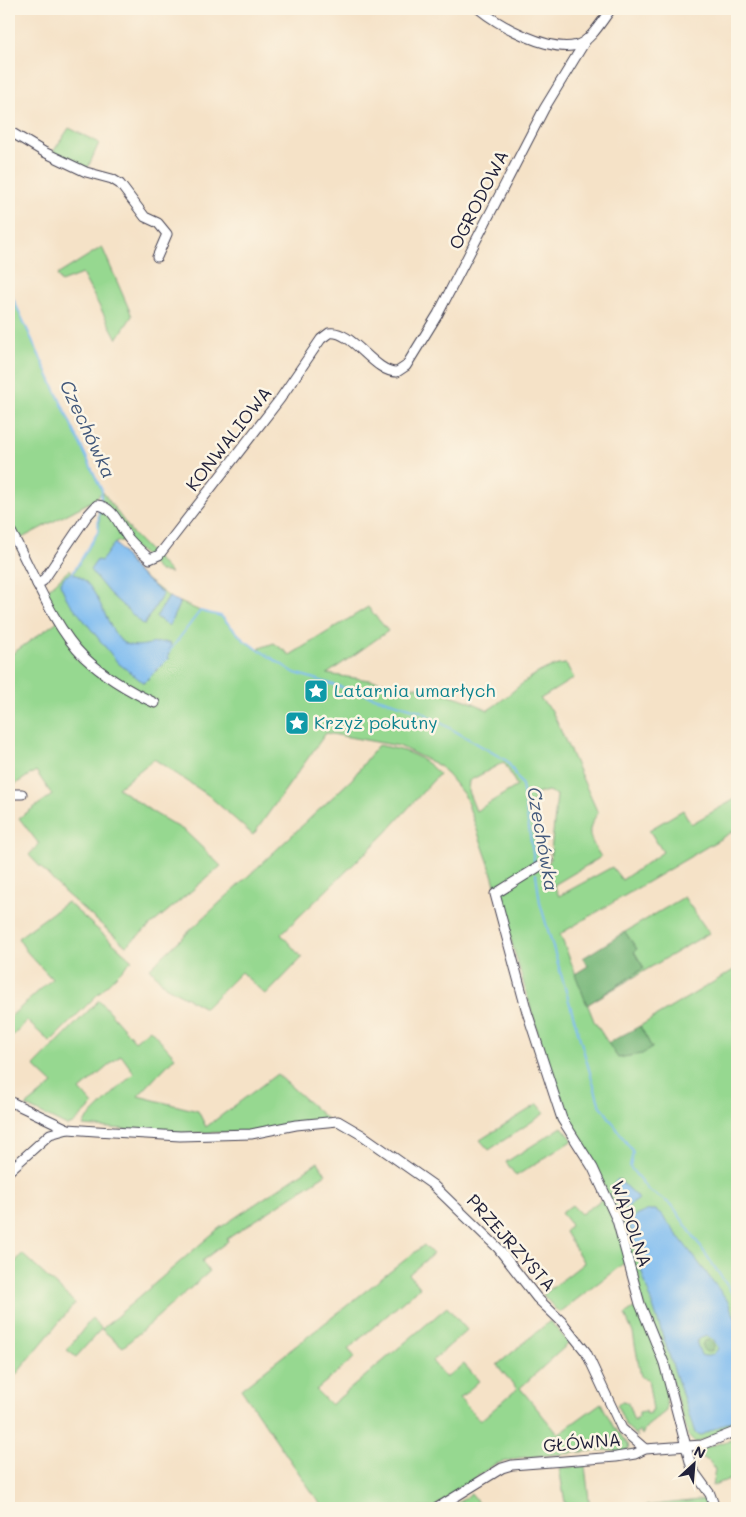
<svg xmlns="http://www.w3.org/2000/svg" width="746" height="1517" font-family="Mali,sans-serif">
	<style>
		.green { fill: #96d890; stroke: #5c7d66; fill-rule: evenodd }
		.forest { fill: #78b87a; stroke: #4d6d5a }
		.water { fill: #7ebcf1; stroke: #506f96; fill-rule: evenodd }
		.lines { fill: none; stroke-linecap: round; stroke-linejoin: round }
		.stream { stroke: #7ebcf1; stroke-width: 2 }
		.minor-casing { stroke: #423f50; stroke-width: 11 }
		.minor { stroke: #fff; stroke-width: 9 }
		.labels { text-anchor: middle; stroke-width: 5; stroke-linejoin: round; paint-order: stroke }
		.street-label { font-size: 18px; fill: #22223b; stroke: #fcf5e5 }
		.culture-label { font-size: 18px; fill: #0d838f; stroke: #fcf5e5; text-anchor: start }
		.water-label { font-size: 19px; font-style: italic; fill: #42587b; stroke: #fcf5e5 }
	</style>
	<rect width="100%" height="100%" fill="#fcf5e5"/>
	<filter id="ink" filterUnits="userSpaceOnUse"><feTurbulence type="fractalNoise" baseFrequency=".02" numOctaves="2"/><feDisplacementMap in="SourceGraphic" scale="10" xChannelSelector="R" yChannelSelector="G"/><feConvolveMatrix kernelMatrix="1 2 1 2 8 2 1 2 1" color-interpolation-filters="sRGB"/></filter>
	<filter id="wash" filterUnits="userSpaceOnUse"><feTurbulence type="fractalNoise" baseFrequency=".0096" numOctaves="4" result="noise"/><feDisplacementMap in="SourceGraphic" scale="20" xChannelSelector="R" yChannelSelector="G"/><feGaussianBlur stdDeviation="1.12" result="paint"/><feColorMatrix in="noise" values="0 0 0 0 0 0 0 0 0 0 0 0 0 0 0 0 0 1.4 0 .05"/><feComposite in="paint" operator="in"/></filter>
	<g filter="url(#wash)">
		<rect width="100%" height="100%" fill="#f5e2c7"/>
		<g class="green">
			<polygon points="69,128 99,143 86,172 51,155"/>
			<polygon points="102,247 132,316 117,339 82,274 61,282 57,275"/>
			<path d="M9 290 102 491 133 534 171 573 159 571 142 553 124 540 115 543 136 571 169 597 156 617 169 626 180 602 200 611 221 616 245 641 257 649 274 643 290 655 368 607 388 631 327 674C381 683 438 684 488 710 514 694 534 666 566 664L574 678 540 699 551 709 598 813C584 832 590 839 601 857L554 885 559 896 612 867 622 880 663 852 649 830 683 810 691 824 737 798V829L560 934 594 1021 618 1058 652 1048 640 1026 737 968V1425L699 1442H694L689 1437 657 1334 641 1299 601 1177 581 1141 562 1116 489 864 465 796 440 766 399 746 326 733 253 835 208 795 154 759 118 788 154 813 185 831 221 866 126 946 64 892 29 855 39 844 19 818 52 795 36 771 9 788V656L58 621 42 595 70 569 73 574 98 532 102 492 94 500 20 539 9 519ZM504 762 517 786 476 811 468 791 469 781ZM548 791 557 795 550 861 544 866 539 850 533 795ZM620 1179 628 1191 638 1199 622 1207 613 1188Z"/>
			<path d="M378 745C404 750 420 754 439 774L384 835 281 934 302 958 266 995 241 972 205 1008 165 986 150 968 352 779Z"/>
			<polygon points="684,897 709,933 588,1004 644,968 634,951 637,949 625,932"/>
			<polygon points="67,902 132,960 50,1042 27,1021 9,1040 9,1018 52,979 27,952 18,938"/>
			<polygon points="99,1000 135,1041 150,1029 175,1057 138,1096 198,1111 206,1127 277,1074 327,1119 249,1132 179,1133 83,1126 86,1120 134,1073 121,1055 80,1090 93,1105 73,1124 67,1126 26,1106 53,1084 34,1066"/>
			<polygon points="538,1104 545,1113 489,1150 480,1140"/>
			<polygon points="562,1127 573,1140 516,1176 506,1162"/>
			<polygon points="318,1162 326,1174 227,1239 228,1241 202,1261 209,1272 123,1347 101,1329 76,1357 67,1350 92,1318 102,1329 218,1229"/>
			<polygon points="607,1196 628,1260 559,1313 543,1295 584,1263 565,1232 571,1225 561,1213 572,1205 581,1214"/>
			<polygon points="424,1245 433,1254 409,1274 420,1287 348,1349 355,1357 316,1390 331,1405 447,1307 467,1330 432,1361 446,1378 464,1364 479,1381 460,1398 480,1421 517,1389 497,1365 550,1321 569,1343 520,1388 558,1434 601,1403 613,1426 628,1444 629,1449 624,1452 603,1450 518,1458 495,1464 433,1508 323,1508 241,1389"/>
			<polygon points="22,1254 75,1303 9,1383 9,1270"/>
			<polygon points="640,1304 667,1377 666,1411 646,1427 642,1435 640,1431 636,1433 638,1437 626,1426 617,1405 622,1402 628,1403 634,1421 639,1417 639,1412 645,1411 646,1414 651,1413 651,1411 653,1410 648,1379 641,1377 633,1333 625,1315"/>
			<polygon points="737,1438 737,1476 712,1486 715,1469 709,1461 698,1456 697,1450"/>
			<polygon points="585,1466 590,1508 566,1508 559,1468"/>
			<polygon points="471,1494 482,1508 450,1508"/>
			<polygon points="708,1499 711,1508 645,1508 645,1506"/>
		</g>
		<g class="forest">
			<polygon points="625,932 637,949 634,952 644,968 587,1005 575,974 588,966 583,958"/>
			<polygon points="640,1026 652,1048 642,1054 618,1058 608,1043"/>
			<circle cx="708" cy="1346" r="6"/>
		</g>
		<g class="water">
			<path d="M115 543 136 571 163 594 144 625 109 593 90 570 97 560 101 561C106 556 109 549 115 543Z"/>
			<path d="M71 573C101 580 106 636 126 644 142 650 156 639 171 643L168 659 144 683 118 663 67 599 60 584 64 577Z"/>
			<polygon points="169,597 180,602 169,626 156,617"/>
			<polygon points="618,1179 639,1199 626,1208 622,1207 616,1198 613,1184"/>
			<path d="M649 1210H656L662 1215 727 1300 737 1322V1418L701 1435 695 1433 643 1276 629 1223 635 1216ZM706 1335 714 1340 718 1348C715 1355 708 1358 701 1355L697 1344 698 1340Z"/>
		</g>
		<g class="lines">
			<g class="stream">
				<polyline points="9,290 102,491 100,502"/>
				<polyline points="72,574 98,532 99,509"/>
				<polyline points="168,653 200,611 221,616 245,641 295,673 420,711 507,761 522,785 535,866"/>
				<polyline points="536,874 540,903 599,1103 633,1152 630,1167 648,1190 672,1205 737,1300"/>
			</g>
		</g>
	</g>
	<g filter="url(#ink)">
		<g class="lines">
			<g class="minor-casing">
				<g id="minor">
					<path d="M479 9C500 26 550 53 577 45 591 41 603 19 611 9"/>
					<polyline points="9,131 44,152 86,172 112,179 120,184 145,217 158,223 167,234 157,257"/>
					<path d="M9 528C31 567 52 625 84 657 105 677 129 691 155 703"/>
					<path d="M37 584 43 581 87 516 97 505C114 506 120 528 129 539 135 546 143 553 150 559L159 555 280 399 321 339 329 333C352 329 374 373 397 372L406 366 438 314 544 109 586 40"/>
					<polyline points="9,794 22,794"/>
					<polyline points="548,861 495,894 527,1012 562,1119 593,1168 617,1220 640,1304 664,1363 692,1469 710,1494 715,1508"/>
					<polyline points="9,1101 68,1129 96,1131 180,1136 251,1134 296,1125 338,1121 362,1135 433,1185 498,1248 537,1298 562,1322 586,1352 622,1429 645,1449"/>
					<polyline points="9,1171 50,1134 68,1129"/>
					<polyline points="437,1508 502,1468 512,1465 616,1457 635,1454 645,1449 702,1445 737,1431"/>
				</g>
			</g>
			<use href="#minor" class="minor"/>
		</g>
	</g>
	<defs>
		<g id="sight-square" transform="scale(1.25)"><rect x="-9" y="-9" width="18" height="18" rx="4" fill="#0f9aa8" stroke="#fcf5e5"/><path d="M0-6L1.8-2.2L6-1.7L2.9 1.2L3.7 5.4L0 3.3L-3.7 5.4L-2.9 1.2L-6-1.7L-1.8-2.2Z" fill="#fff"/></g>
	</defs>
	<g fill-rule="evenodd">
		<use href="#sight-square" x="316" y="691"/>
		<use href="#sight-square" x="297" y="723"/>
	</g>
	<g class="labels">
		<g class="street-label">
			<text transform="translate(479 200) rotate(-63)" y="6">OGRODOWA</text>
			<text transform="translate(229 439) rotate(-52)" y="6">KONWALIOWA</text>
			<text transform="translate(631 1224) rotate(71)" y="6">WĄDOLNA</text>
			<text transform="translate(511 1243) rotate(48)" y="6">PRZEJRZYSTA</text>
			<text transform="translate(582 1443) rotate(-5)" y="6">GŁÓWNA</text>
		</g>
		<g class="culture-label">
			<text x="334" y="697">Latarnia umarłych</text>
			<text x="314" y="729">Krzyż pokutny</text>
		</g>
		<g class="water-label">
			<text transform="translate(88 429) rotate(65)" y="7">Czechówka</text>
			<text transform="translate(543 839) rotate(80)" y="7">Czechówka</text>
		</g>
	</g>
	<rect width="746" height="1517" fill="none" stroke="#fcf5e5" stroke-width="30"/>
	<g transform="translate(694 1464) rotate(26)" stroke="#fcf5e5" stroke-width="4" paint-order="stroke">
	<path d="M0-4L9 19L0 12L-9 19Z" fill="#22223b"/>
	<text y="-8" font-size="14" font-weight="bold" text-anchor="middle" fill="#22223b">N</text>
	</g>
</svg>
